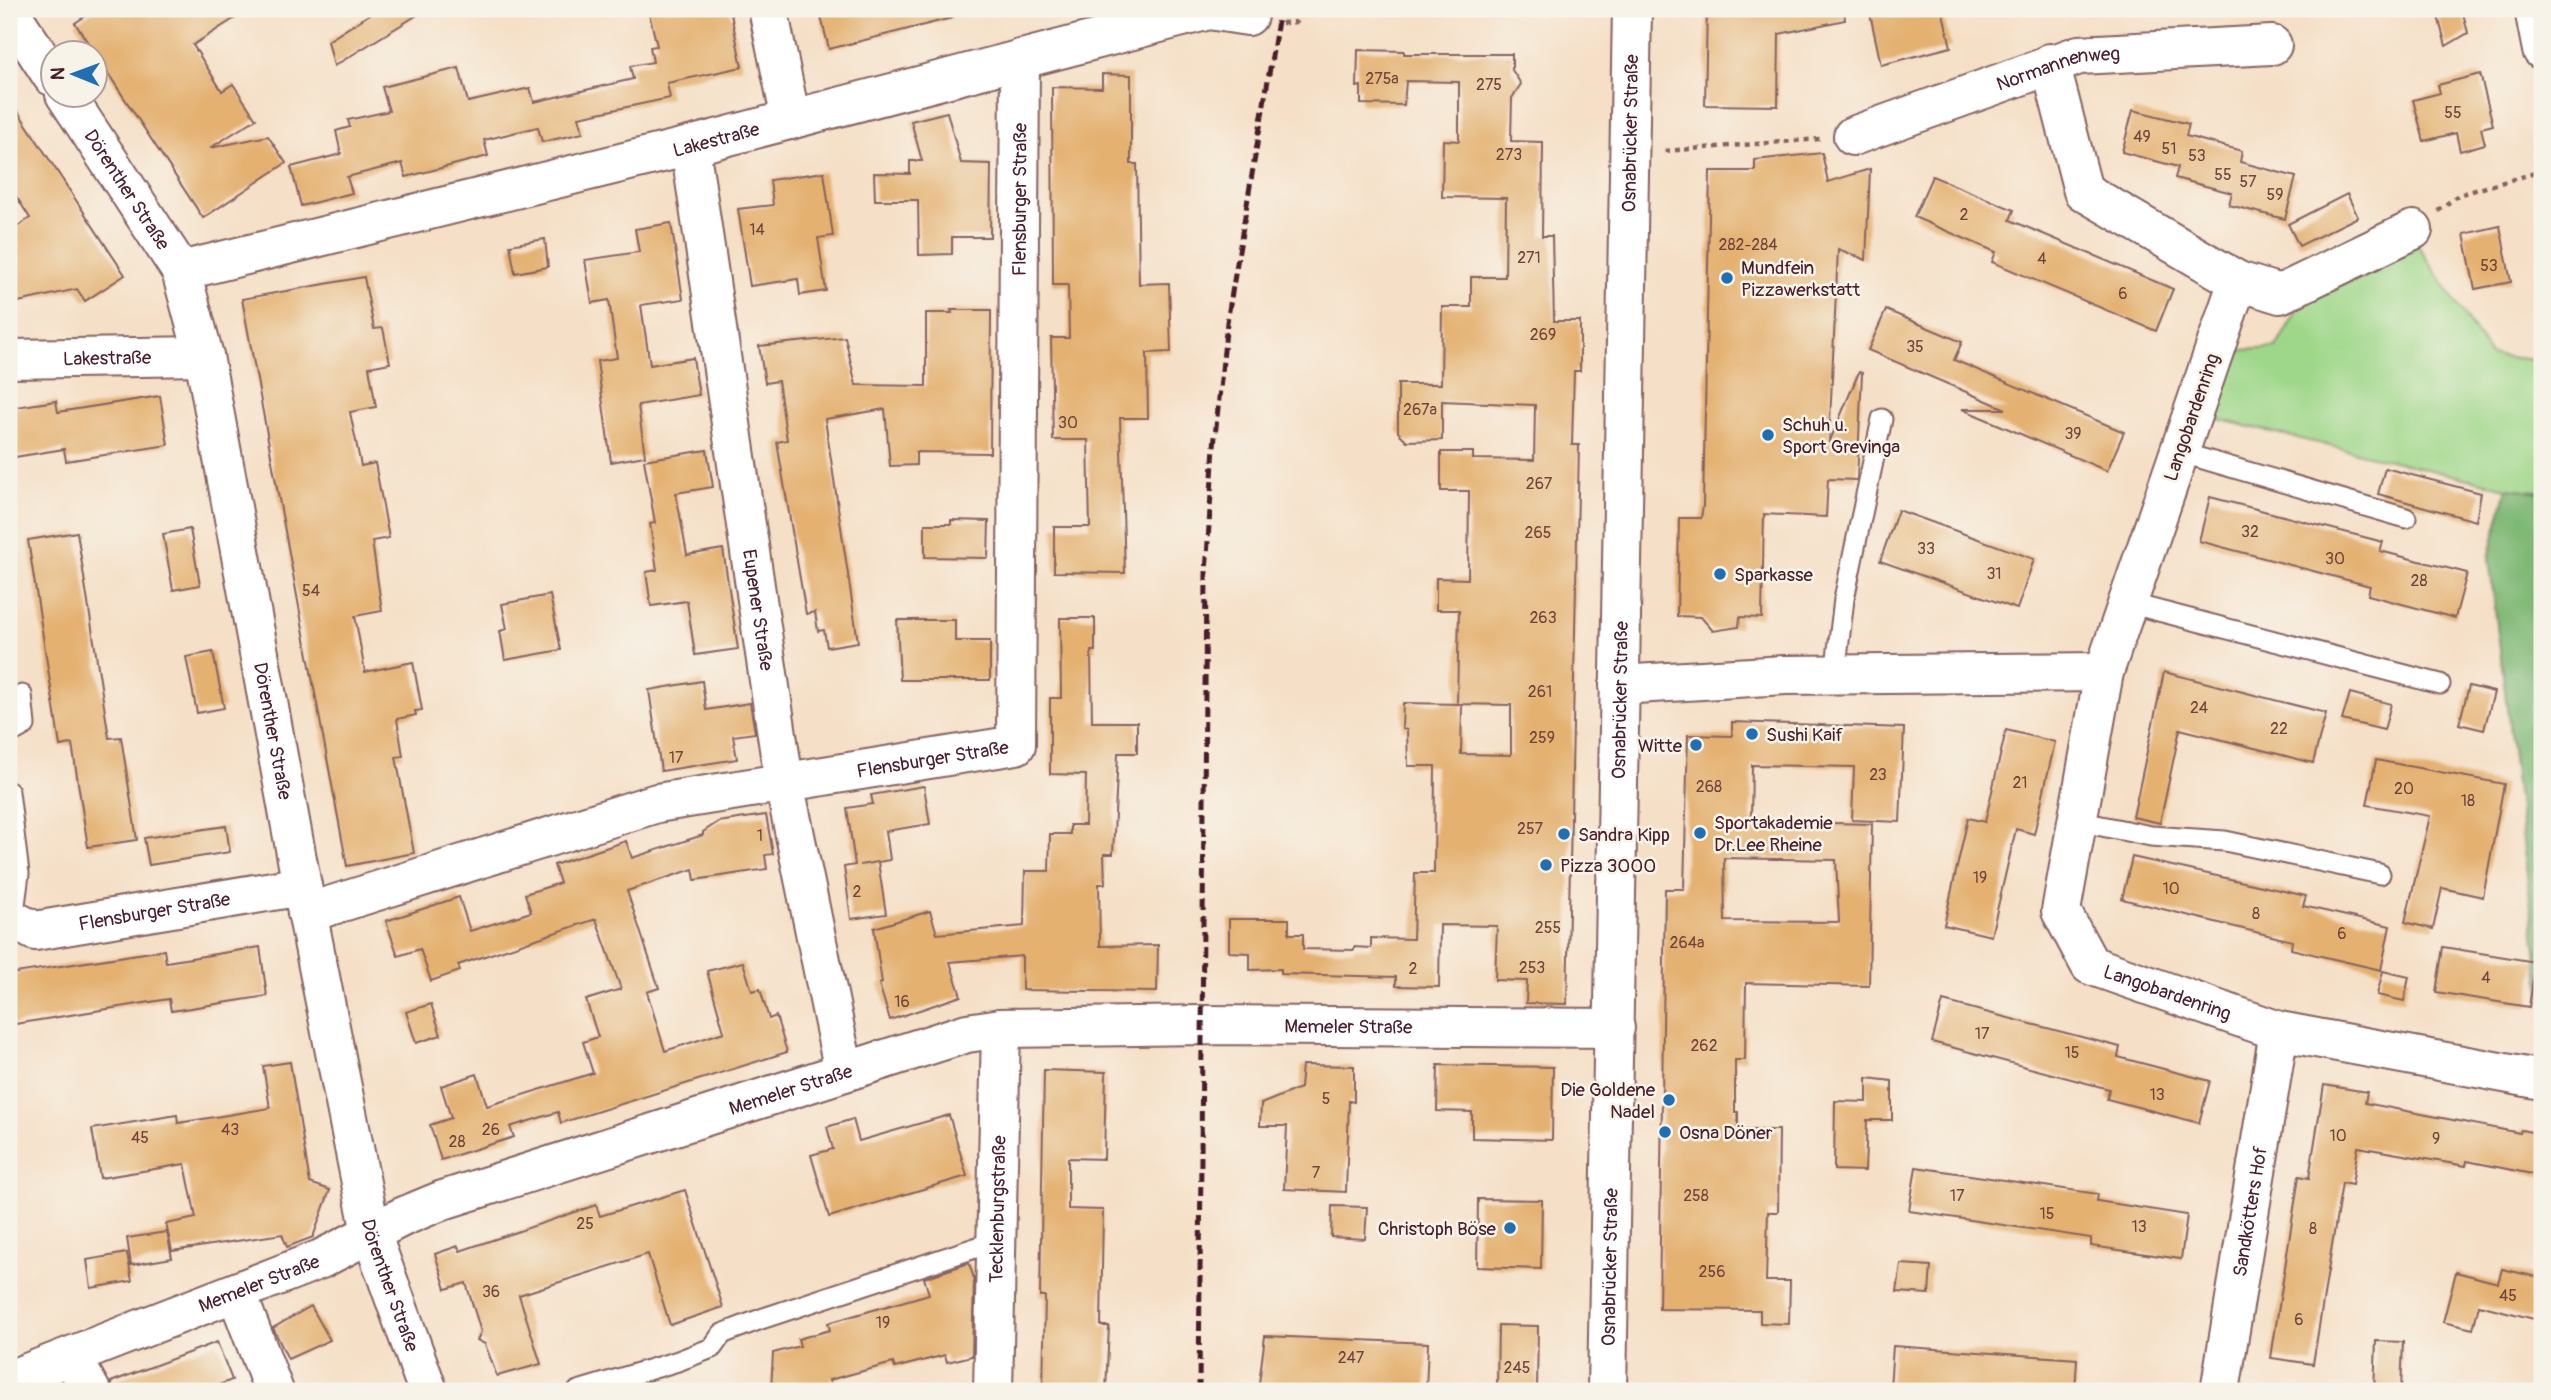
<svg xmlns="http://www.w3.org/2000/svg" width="2551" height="1400" font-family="Pangolin,sans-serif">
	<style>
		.green { fill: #9ed789; stroke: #747b5a; stroke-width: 2 }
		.forest { fill: #7eb875; stroke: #646c50; stroke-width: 2 }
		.building { fill: #e4b171; fill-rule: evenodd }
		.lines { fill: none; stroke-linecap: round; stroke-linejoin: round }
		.lane-casing { stroke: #866261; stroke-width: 23 }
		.street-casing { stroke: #866261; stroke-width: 42 }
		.secondary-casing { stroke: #866261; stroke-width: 42 }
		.path { stroke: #866261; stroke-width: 4.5; stroke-dasharray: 5 5; stroke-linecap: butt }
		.lane { stroke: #fff; stroke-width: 19 }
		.street { stroke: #fff; stroke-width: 38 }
		.secondary { stroke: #fff; stroke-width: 38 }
		.rail { stroke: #4a1f2b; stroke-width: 5; stroke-dasharray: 10 5; stroke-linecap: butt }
		.poi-dot { fill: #1f6fb2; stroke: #f7f3e8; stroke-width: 2.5 }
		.labels { text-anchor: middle; stroke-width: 5; stroke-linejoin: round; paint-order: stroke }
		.number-label { font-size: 16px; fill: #70443c }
		.street-label { font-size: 19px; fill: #4a1f2b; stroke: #f7f3e8 }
		.poi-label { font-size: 19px; fill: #4a1f2b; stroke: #f7f3e8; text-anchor: start }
	</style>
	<rect width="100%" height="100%" fill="#f7f3e8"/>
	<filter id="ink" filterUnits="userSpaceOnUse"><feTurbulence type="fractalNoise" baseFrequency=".0143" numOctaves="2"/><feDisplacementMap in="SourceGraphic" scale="14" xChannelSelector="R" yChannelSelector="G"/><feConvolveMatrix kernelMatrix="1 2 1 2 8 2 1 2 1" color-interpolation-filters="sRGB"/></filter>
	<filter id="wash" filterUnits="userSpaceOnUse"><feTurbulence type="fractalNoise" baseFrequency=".00686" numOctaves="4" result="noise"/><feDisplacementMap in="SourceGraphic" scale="28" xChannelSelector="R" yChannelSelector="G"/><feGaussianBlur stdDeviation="1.57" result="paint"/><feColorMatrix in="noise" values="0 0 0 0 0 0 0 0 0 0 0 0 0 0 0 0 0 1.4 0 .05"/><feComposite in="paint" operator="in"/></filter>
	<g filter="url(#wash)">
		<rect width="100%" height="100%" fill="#f5dfc6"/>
		<polygon class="green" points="2415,240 2490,355 2542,361 2542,492 2507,488 2200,415 2223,351 2276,348 2297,310 2341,273"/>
		<polygon class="forest" points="2507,488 2542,492 2542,1000 2489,558"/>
		<g id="blocks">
			<g class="building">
				<polygon points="96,9 249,9 193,45 222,91 233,84 256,119 210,148 268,136 286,163 203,218 75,23"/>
				<polygon points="378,9 427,9 334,66 328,41"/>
				<polygon points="648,9 730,9 742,67 667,83 670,98 579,117 583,133 542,142 538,127 484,140 488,156 406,177 402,163 347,177 352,193 301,206 291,167 341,154 336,131 350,127 348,120 389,111 382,87 459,68 468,102 530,88 534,102 633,79 630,66 653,62 650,47 657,46"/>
				<polygon points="819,9 951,9 952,18 829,49"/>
				<polygon points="1707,9 1844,9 1845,20 1779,34 1778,106 1705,105"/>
				<polygon points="1869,9 1942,9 1951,47 1881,65"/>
				<polygon points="2436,9 2462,9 2468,33 2446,46"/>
				<polygon points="1358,50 1404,51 1404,54 1512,54 1512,70 1521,84 1512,98 1511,141 1543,142 1542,236 1552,236 1554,321 1580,321 1580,371 1574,371 1572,445 1579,445 1567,1004 1526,1003 1527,981 1495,980 1497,926 1440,925 1439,987 1396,986 1396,977 1281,974 1281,969 1250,970 1250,953 1229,952 1229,919 1289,919 1289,934 1303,934 1303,949 1354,950 1354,947 1371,948 1371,938 1413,939 1415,873 1434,873 1435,766 1408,766 1407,730 1402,729 1403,703 1462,704 1461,754 1511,755 1511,705 1457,704 1459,610 1436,610 1436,578 1468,579 1469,491 1441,491 1441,452 1473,452 1473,459 1534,460 1535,405 1442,401 1442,440 1407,441 1398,432 1398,384 1441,384 1442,307 1471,307 1471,277 1505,277 1506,198 1442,197 1443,140 1459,141 1459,82 1406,81 1404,105 1361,104 1361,86 1357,87"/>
				<polygon points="1102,74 1131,75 1131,164 1137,164 1139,284 1169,283 1171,352 1147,353 1148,418 1120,418 1125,573 1054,572 1054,527 1090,527 1088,440 1053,440 1051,338 1069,338 1068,285 1053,285 1052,87 1102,88"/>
				<polygon points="2480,74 2493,125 2481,128 2485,144 2460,151 2456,133 2424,141 2413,100 2440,93 2438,85"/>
				<polygon points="9,98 125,275 85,301 77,289 9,304 9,232 30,218 9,185"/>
				<polygon points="2133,110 2189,124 2186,136 2242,151 2240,162 2296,177 2285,219 2229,205 2232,193 2175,178 2178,167 2122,152"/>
				<polygon points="947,112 961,163 991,164 990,237 952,237 952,254 919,255 918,200 875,200 874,173 910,174 910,161 922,161 911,121"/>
				<polygon points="1822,153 1828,182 1870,169 1866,260 1838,249 1829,443 1859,372 1862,373 1857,480 1828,479 1826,517 1764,514 1762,618 1740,617 1739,627 1713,631 1701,617 1677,616 1679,518 1701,518 1703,506 1710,171 1755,171 1755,160"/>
				<polygon points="824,172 833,236 818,238 826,291 800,295 798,279 750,286 738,209 773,205 770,180"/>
				<polygon points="1932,176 2014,210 2010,220 2173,289 2156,331 1992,262 1996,252 1914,217"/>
				<polygon points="2347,194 2358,217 2299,246 2288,224"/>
				<polygon points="671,223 683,299 641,305 650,365 693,358 699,395 638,405 645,456 611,462 597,361 617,358 609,300 592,303 585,260 639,252 635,229"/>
				<polygon points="2500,226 2511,282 2475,289 2464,234"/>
				<polygon points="545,239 548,267 515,273 510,245"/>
				<polygon points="364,277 374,329 383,328 390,363 369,367 376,407 350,412 361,466 375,463 389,538 372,541 382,611 355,616 365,672 413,662 422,710 415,711 416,715 397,719 403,756 396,757 414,853 347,866 242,299"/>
				<polygon points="951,310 991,310 990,453 916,452 916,465 890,466 885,409 825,419 858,642 827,647 824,630 818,631 815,612 806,614 777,442 787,440 778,381 765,383 759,346 845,337 856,385 926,386 926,313 952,313"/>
				<polygon points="1886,310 1962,342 1954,360 2124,432 2107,471 1962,409 2006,409 1868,350"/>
				<polygon points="160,396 168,445 66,461 64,449 9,458 9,408 56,401 58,412"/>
				<polygon points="707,450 713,487 676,493 687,555 723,549 738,649 695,655 687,601 651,606 646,572 657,570 650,524 655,523 644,460"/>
				<polygon points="2385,468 2481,493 2476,521 2378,494"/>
				<polygon points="2210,497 2383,542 2380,551 2467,573 2455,618 2368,595 2370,586 2199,541"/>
				<polygon points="1898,510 2034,559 2017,609 1880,561"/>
				<polygon points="951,520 989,521 988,558 925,557 925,524 951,524"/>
				<polygon points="190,529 200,585 173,590 163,534"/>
				<polygon points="77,532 109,738 121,737 137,840 88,847 72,744 60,746 28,540"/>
				<polygon points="550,595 561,650 505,660 500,631 507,629 502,604"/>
				<polygon points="1060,618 1095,618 1095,651 1091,651 1092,722 1137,722 1137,753 1118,753 1113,854 1104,854 1105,884 1099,884 1100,946 1158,945 1157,992 1022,990 1022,956 950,962 961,996 890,1020 879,984 882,983 874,928 930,911 937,934 1024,926 1025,871 1049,871 1050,834 1070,834 1070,825 1085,825 1086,775 1050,774 1050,698 1061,698"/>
				<polygon points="897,620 955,620 955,641 990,641 990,680 900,680"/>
				<polygon points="213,652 224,708 197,713 186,657"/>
				<polygon points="2164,672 2326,713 2313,763 2180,729 2160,823 2133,817"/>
				<polygon points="702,681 706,710 750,703 755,733 733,736 737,759 661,771 649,690"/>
				<polygon points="2469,686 2494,692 2484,730 2459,724"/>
				<polygon points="2350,693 2391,704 2384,730 2342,720"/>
				<path d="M1732 722 1904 728 1900 822 1852 820 1854 767 1752 765 1751 821 1872 824 1869 986 1746 983 1745 1060H1735V1112H1738V1130H1779L1778 1212H1768L1766 1281H1790L1789 1324 1760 1323V1310L1659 1309 1665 889H1684L1688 735 1732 736ZM1724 858 1836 860 1839 922 1725 921Z"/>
				<polygon points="2006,730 2055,742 2034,834 2016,829 1991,936 1944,925 1968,818 1985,822"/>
				<polygon points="2376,760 2504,784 2483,897 2442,888 2433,929 2405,922 2430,816 2367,805"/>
				<polygon points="924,786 930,824 886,831 890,860 860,865 878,862 886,914 851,919 844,867 855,865 847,808 873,804 871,795"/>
				<polygon points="766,815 773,854 765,855 767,869 695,880 693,869 627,891 659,988 647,992 665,1051 724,1032 707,971 743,962 752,991 760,989 769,1019 776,1016 787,1052 561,1123 558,1112 510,1127 514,1137 441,1160 430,1125 451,1118 441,1086 477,1074 487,1106 593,1073 583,1042 598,1037 586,1000 621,989 596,919 458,965 460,971 431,981 420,949 398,956 386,921 459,897 470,931 531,912 525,894 560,883 554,865 626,841 632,858 703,835 703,832 718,822"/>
				<polygon points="226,826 230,852 149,865 144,838"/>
				<polygon points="2132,857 2306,896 2303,906 2390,926 2381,970 2291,949 2292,941 2122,899"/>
				<polygon points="260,947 267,996 171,1011 169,999 9,1025 9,974 164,950 166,962"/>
				<polygon points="2443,947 2536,962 2529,1007 2436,992"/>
				<polygon points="2383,971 2409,977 2404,1001 2377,995"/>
				<polygon points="1943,1001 2120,1047 2118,1057 2210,1081 2199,1123 2107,1099 2109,1089 1932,1042"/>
				<polygon points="431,1004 441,1035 416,1043 406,1012"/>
				<polygon points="290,1062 310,1183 330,1190 313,1237 287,1247 282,1234 172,1251 166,1224 196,1218 185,1164 100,1178 92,1129 177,1115 178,1123 270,1108 263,1066"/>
				<polygon points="1302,1065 1354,1066 1354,1102 1349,1101 1346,1192 1284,1189 1287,1126 1260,1126 1261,1104 1300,1088"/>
				<polygon points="1438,1065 1553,1067 1552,1140 1472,1138 1472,1112 1437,1111"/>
				<polygon points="1044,1070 1106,1072 1104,1159 1068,1158 1068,1209 1103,1210 1101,1326 1109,1326 1106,1391 1043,1391 1045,1296 1040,1296"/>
				<polygon points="1867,1078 1892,1081 1892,1120 1867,1120 1865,1171 1834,1170 1835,1101 1867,1102"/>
				<polygon points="2324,1085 2367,1092 2365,1103 2520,1133 2521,1130 2542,1134 2542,1176 2467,1161 2466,1166 2358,1147 2352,1185 2342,1183 2313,1364 2271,1358 2299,1176 2309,1178"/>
				<polygon points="949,1115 967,1176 829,1217 811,1155 833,1149 827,1127 853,1119 859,1141"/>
				<polygon points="1916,1167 2098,1194 2097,1201 2187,1215 2181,1259 2091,1246 2091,1238 1909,1211"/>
				<polygon points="685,1190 723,1307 670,1325 648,1254 519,1295 541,1364 497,1376 485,1344 477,1340 481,1332 466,1283 446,1289 435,1254 458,1246 460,1251 596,1205 600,1216"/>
				<polygon points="1478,1199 1542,1200 1541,1269 1477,1267"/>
				<polygon points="1332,1206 1367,1207 1365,1239 1331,1237"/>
				<polygon points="167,1232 172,1258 131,1265 127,1238"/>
				<polygon points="127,1253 132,1281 91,1288 87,1260"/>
				<polygon points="969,1263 974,1279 972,1356 947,1362 945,1355 895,1368 893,1363 829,1380 831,1387 816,1391 771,1391 773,1353 800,1346 798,1339 830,1330 828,1323 929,1294 924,1278"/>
				<polygon points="1901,1264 1931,1266 1929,1294 1897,1292"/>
				<polygon points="2502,1269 2542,1278 2542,1321 2479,1305 2473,1329 2443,1322 2456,1272 2498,1283"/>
				<polygon points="311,1306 330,1340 288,1359 273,1328"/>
				<polygon points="1498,1325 1538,1326 1537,1390 1497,1389"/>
				<polygon points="1265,1336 1428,1343 1426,1391 1258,1391"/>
				<polygon points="2376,1341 2403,1342 2401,1391 2374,1391"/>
				<polygon points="217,1342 232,1380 203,1391 113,1391 111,1382"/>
				<polygon points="1893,1346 2077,1359 2075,1391 1936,1391 1890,1388"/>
			</g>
		</g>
	</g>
	<g filter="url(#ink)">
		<use href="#blocks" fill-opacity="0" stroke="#866261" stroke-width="2"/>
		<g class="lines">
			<g class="lane-casing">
				<g id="lane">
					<polyline points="2179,452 2406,518"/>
					<polyline points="2128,603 2440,684"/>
					<polyline points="1835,675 1844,599 1882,419"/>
					<polyline points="9,734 25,725 22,695"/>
					<polyline points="9,792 19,874 13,920"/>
					<polyline points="2077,821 2151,836 2225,841 2380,874"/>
					<polyline points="578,1391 678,1361 712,1348 722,1334 761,1319 996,1241"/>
				</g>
			</g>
			<g class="street-casing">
				<g id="street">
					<polyline points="768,9 791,120"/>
					<polyline points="2534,9 2542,50"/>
					<polyline points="9,10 52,76"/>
					<path id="s1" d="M2050 63 2083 191 2238 281 2104 672 2061 911 2090 965 2279 1031 2542 1080"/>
					<path id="s2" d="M65 94 181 271 204 356 302 886 371 1233 428 1391"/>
					<path id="s3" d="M1853 136 2079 55 2272 45"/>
					<path id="s4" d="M690 146 784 782 844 1072"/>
					<path id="s5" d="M181 271 690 146 1209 10 1248 16"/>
					<polyline points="2238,281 2280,294 2413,230"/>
					<path id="s6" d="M9 359 204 356"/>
					<polyline points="1619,685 1785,675 2104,672"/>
					<path id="s7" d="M307 913 657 803 1016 745 1020 59"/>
					<path id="s8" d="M9 918 35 931 302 886"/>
					<polyline points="237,1294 274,1391"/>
					<polyline points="72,1357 91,1391"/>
					<path id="s9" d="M9 1380 321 1259 402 1217 443 1200 967 1033 1001 1028 1201 1025 1615 1028"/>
					<path id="s10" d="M993 1391 1001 1028"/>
					<path id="s11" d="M2220 1391 2279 1031"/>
				</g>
			</g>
			<g class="secondary-casing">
				<g id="secondary">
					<path id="s12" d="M1607 1391 1632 9"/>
				</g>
			</g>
			<g class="path">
				<polyline points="1282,23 1296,22 1298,9"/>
				<polyline points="1665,151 1820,139"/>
				<polyline points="2438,211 2458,195 2542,171"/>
			</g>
			<use href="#lane" class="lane"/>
			<use href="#street" class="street"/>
			<use href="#secondary" class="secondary"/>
			<polyline class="rail" points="1199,1391 1206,573 1214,446 1227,322 1280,9"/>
		</g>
	</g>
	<g class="poi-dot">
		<circle cx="1727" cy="278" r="7"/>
		<circle cx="1768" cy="435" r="7"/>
		<circle cx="1720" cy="574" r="7"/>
		<circle cx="1752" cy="734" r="7"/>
		<circle cx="1696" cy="745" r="7"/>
		<circle cx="1700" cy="833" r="7"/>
		<circle cx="1564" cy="834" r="7"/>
		<circle cx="1546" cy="865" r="7"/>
		<circle cx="1669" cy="1100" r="7"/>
		<circle cx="1665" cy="1132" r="7"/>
		<circle cx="1510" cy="1228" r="7"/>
	</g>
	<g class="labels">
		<g class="number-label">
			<text x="1382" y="84">275a</text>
			<text x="1489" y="90">275</text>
			<text x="2453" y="118">55</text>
			<text x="2142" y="142">49</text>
			<text x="2169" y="154">51</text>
			<text x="1509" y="160">273</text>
			<text x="2197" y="161">53</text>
			<text x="2223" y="180">55</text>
			<text x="2248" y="187">57</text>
			<text x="2275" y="200">59</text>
			<text x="1964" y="220">2</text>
			<text x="757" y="235">14</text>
			<text x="1748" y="250">282-284</text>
			<text x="1529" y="263">271</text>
			<text x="2042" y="264">4</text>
			<text x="2489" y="271">53</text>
			<text x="2123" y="299">6</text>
			<text x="1543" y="340">269</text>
			<text x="1915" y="352">35</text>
			<text x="1420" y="415">267a</text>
			<text x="1068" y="428">30</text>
			<text x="2073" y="439">39</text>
			<text x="1539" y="489">267</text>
			<text x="2250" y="537">32</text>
			<text x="1538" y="538">265</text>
			<text x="1926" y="554">33</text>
			<text x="2335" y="564">30</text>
			<text x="1994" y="579">31</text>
			<text x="2419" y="586">28</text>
			<text x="311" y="596">54</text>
			<text x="1543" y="623">263</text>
			<text x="1540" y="697">261</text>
			<text x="2199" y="713">24</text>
			<text x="2279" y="734">22</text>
			<text x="1542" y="743">259</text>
			<text x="676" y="763">17</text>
			<text x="1878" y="780">23</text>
			<text x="2020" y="788">21</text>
			<text x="1709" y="792">268</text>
			<text x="2404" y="794">20</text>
			<text x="2468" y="806">18</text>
			<text x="1530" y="834">257</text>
			<text x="760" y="841">1</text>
			<text x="1980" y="883">19</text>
			<text x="2171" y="894">10</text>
			<text x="857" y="897">2</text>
			<text x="2256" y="919">8</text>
			<text x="1548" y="933">255</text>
			<text x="2342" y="939">6</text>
			<text x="1687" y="948">264a</text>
			<text x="1532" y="973">253</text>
			<text x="1413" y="974">2</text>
			<text x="2486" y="983">4</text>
			<text x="902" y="1007">16</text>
			<text x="1982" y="1039">17</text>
			<text x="1704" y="1051">262</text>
			<text x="2072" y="1058">15</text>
			<text x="2157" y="1100">13</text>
			<text x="1326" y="1104">5</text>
			<text x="230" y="1135">43</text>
			<text x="491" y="1135">26</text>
			<text x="2338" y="1141">10</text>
			<text x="140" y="1143">45</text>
			<text x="2436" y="1144">9</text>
			<text x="457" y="1147">28</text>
			<text x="1316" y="1178">7</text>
			<text x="1696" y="1201">258</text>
			<text x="1957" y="1201">17</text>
			<text x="2047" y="1219">15</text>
			<text x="585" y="1229">25</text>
			<text x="2139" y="1232">13</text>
			<text x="2313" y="1234">8</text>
			<text x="1712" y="1277">256</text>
			<text x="491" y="1297">36</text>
			<text x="2508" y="1301">45</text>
			<text x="2299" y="1325">6</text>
			<text x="883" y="1328">19</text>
			<text x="1351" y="1363">247</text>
			<text x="1517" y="1373">245</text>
		</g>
		<g class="street-label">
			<text dy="7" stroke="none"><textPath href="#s3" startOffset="217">Normannenweg</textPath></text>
			<text dy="7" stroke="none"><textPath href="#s12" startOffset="1258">Osnabrücker Straße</textPath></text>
			<text dy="7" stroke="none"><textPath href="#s5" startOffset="551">Lakestraße</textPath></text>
			<text dy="7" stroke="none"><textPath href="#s2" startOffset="114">Dörenther Straße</textPath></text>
			<text dy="7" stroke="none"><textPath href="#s7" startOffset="1276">Flensburger Straße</textPath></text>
			<text dy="7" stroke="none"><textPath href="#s6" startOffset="98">Lakestraße</textPath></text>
			<text transform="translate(2191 417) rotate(-71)" y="7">Langobardenring</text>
			<text dy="7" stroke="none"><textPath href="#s4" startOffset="469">Eupener Straße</textPath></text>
			<text dy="7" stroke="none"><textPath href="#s12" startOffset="691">Osnabrücker Straße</textPath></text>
			<text dy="7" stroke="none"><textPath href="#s2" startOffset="681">Dörenther Straße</textPath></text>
			<text dy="7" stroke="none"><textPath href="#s7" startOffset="646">Flensburger Straße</textPath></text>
			<text dy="7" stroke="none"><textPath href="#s8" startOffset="150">Flensburger Straße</textPath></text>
			<text dy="7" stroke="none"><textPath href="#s1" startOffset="1111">Langobardenring</textPath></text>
			<text dy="7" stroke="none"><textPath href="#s9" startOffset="1402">Memeler Straße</textPath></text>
			<text dy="7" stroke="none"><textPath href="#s9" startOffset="835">Memeler Straße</textPath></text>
			<text dy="7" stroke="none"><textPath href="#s10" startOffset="182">Tecklenburgstraße</textPath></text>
			<text dy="7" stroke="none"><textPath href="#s11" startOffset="182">Sandkötters Hof</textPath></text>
			<text dy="7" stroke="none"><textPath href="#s12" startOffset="124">Osnabrücker Straße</textPath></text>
			<text dy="7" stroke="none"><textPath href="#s2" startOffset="1248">Dörenther Straße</textPath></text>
			<text dy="7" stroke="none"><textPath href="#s9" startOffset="268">Memeler Straße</textPath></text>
		</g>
		<g class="poi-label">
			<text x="1741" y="274">Mundfein<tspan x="1741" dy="22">Pizzawerkstatt</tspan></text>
			<text x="1782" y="431">Schuh u.<tspan x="1782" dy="22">Sport Grevinga</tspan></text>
			<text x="1734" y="581">Sparkasse</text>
			<text x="1766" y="741">Sushi Kaif</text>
			<text x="1682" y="752" text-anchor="end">Witte</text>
			<text x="1714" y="829">Sportakademie<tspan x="1714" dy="22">Dr.Lee Rheine</tspan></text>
			<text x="1578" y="841">Sandra Kipp</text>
			<text x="1560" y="872">Pizza 3000</text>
			<text x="1655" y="1096" text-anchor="end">Die Goldene<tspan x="1655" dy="22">Nadel</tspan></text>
			<text x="1679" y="1139">Osna Döner</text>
			<text x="1496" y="1235" text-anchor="end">Christoph Böse</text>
		</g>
	</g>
	<rect width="2551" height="1400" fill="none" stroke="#f7f3e8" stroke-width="35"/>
	<g transform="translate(74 74) rotate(271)"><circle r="33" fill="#f7f3e8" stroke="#b29e9c" stroke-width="2"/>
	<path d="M0-5L12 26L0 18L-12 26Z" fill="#1f6fb2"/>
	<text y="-10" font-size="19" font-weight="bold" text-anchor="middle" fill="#4a1f2b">N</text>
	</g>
</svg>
